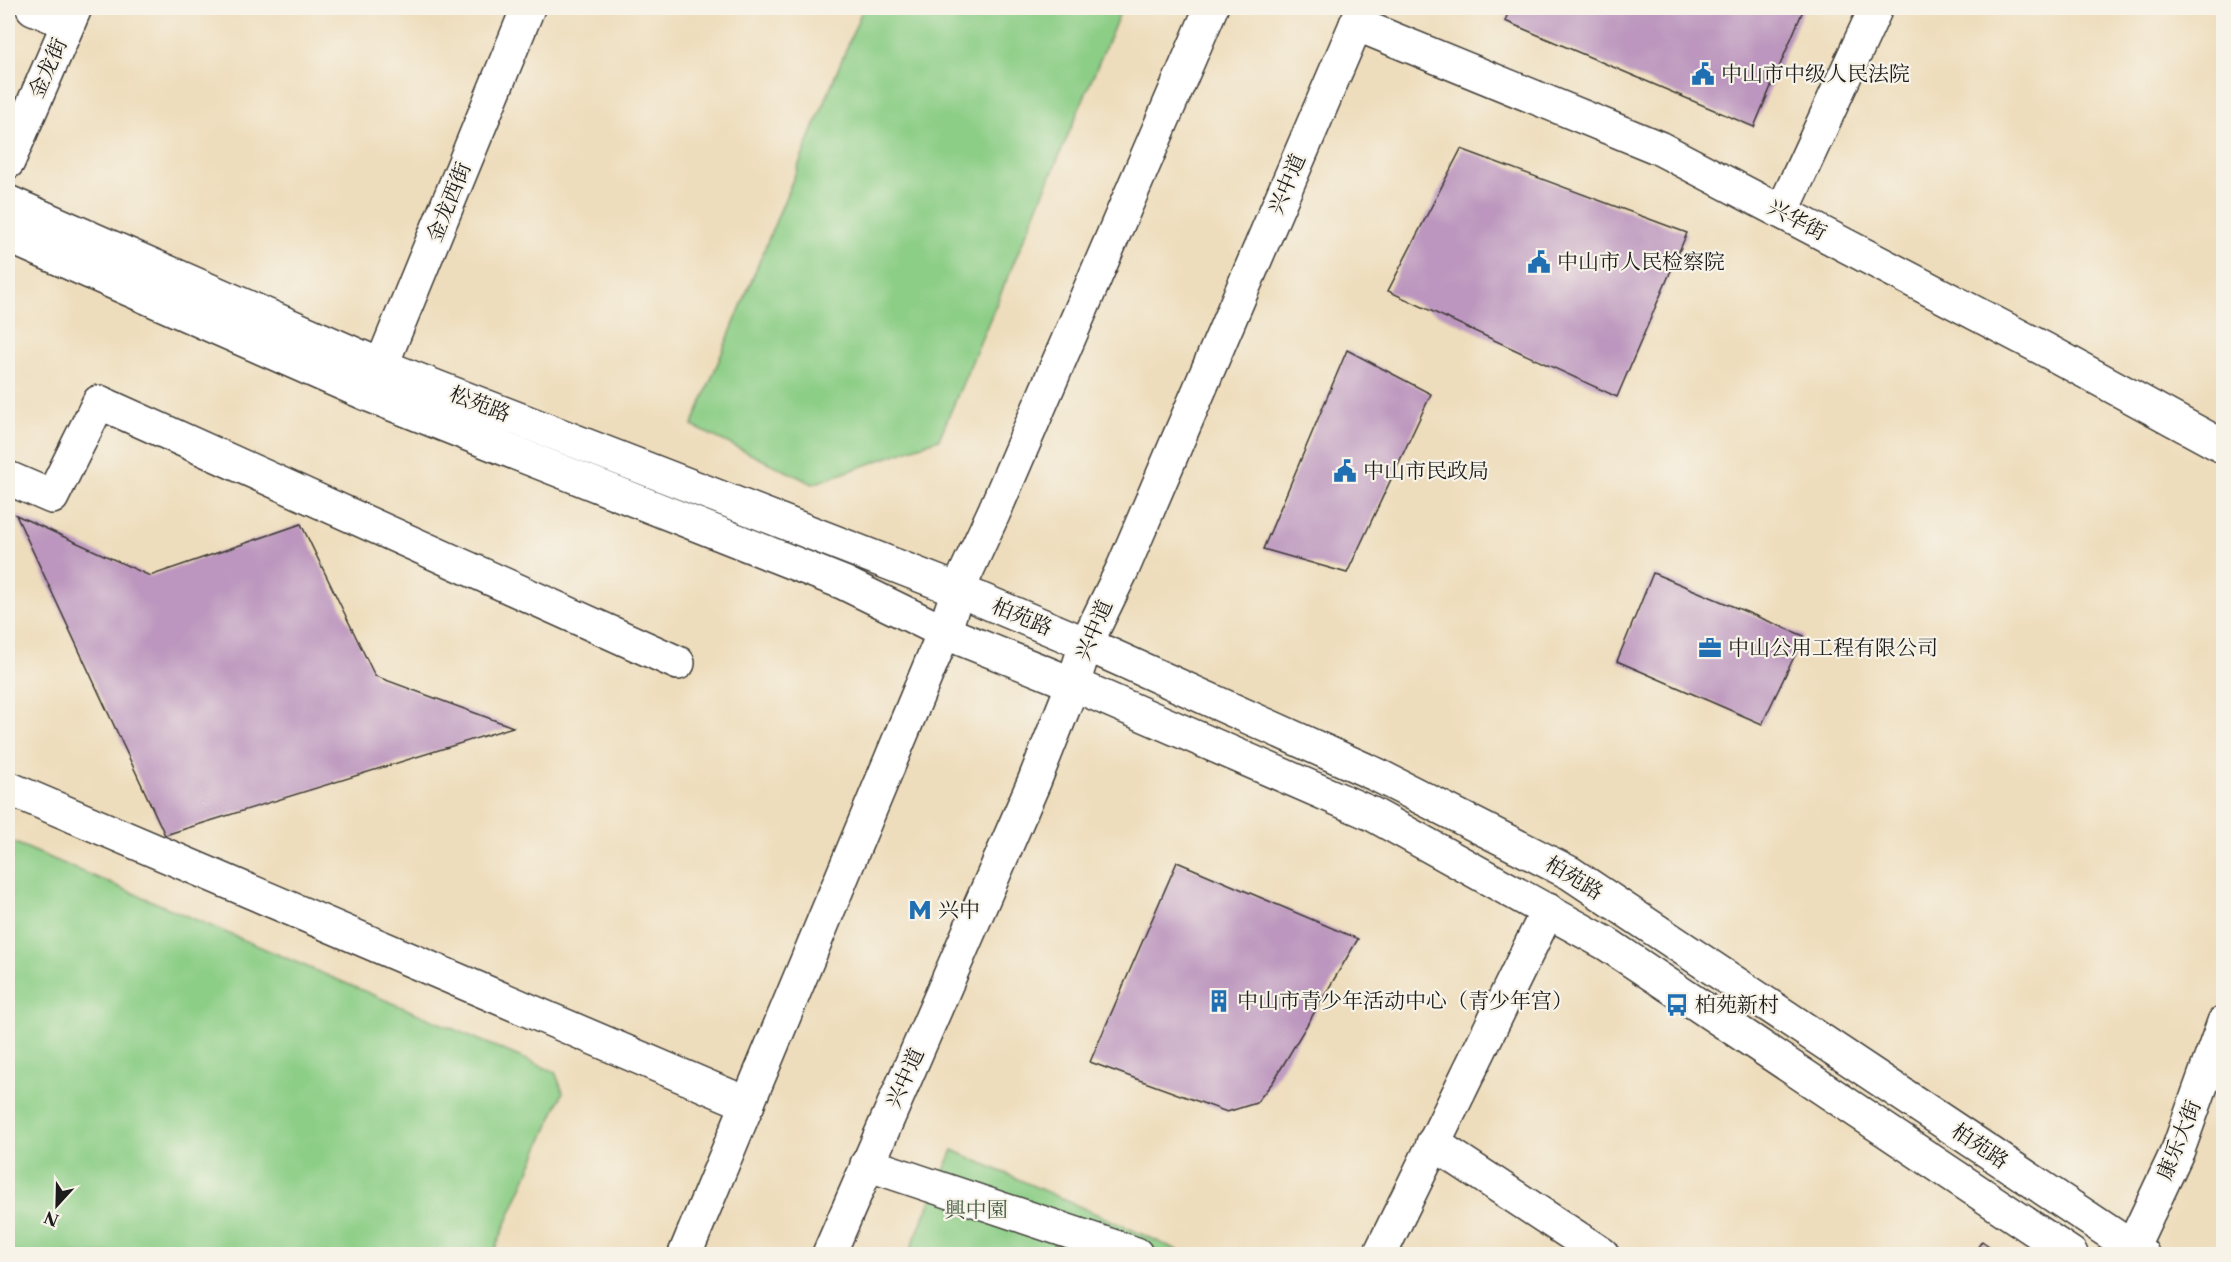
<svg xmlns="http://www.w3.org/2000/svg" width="2231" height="1262" font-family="'Libre Caslon Text','Noto Serif SC',serif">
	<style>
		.green { fill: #8cce86; stroke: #547551; stroke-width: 1.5 }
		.building { fill: #bc96be }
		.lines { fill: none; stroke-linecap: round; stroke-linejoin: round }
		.minor-casing { stroke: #3c3934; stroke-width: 36 }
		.major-casing { stroke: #3c3934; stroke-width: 36 }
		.minor { stroke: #fff; stroke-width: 33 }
		.major { stroke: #fff; stroke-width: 33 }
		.labels { text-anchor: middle; stroke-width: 4.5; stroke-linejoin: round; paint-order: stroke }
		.street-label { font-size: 21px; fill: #1c1c1c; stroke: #f7f3e8 }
		.poi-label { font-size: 21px; fill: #1c1c1c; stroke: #f7f3e8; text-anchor: start }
		.park-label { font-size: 21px; fill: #435a41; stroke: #f7f3e8 }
	</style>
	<rect width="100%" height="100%" fill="#f7f3e8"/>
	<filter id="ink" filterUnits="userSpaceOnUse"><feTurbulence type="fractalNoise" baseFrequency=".0167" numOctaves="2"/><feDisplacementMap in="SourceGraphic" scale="12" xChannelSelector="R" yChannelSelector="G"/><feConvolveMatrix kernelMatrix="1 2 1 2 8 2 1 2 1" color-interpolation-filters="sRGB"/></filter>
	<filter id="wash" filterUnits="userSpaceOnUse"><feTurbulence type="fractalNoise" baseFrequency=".008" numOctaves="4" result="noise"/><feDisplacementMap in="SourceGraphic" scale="24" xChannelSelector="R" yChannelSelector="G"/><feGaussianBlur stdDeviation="1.35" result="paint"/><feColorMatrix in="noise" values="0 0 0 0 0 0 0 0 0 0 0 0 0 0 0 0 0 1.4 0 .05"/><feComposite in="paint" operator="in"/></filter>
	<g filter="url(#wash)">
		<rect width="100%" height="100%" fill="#eeddbc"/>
		<g class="green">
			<polygon points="863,8 1122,8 939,439 813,484 692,426"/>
			<polygon points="8,840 555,1072 563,1092 493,1254 8,1254"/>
			<polygon points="953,1150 1186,1254 908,1254"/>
		</g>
		<g id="blocks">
			<g class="building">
				<polygon points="1510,8 1804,8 1754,127 1505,21"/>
				<polygon points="1461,149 1687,233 1617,397 1388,291"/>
				<polygon points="1347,350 1431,394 1347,573 1263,549"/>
				<polygon points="16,515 150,576 301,524 375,676 513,727 165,835"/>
				<polygon points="1653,573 1804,636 1762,724 1617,661"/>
				<polygon points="1177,862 1358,939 1273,1082 1256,1103 1227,1112 1090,1062"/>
				<polygon points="1982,1241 2000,1254 1973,1254"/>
			</g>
		</g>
	</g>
	<g filter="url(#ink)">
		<use href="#blocks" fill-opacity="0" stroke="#3c3934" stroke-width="1.5"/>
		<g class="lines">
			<g class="minor-casing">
				<g id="minor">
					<polyline points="33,8 68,23"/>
					<polyline points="1356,24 1659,148 2044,349 2224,447"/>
					<polyline points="8,162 75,8"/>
					<polyline points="8,202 382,366 958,590 1086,644 1377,775 1570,873 2142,1254"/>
					<polyline points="1782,212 1876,8"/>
					<polyline points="8,236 369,395 844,583 944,632 1073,684 1372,814 1607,944 2071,1254"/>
					<polyline points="373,386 528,8"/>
					<polyline points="8,478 52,497 99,402 678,663"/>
					<polyline points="8,788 748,1104"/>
					<polyline points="1433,1143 1602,1254"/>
					<polyline points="867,1164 1136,1254"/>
					<polyline points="1380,1254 1548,910"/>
					<polyline points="2129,1254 2178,1150 2224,1022"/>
				</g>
			</g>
			<g class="major-casing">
				<g id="major">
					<polyline points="685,1254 944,632 958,590 994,512 1211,8"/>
					<polyline points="829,1254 1034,782 1073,684 1086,644 1123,568 1363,8"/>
				</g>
			</g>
			<use href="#minor" class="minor"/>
			<use href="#major" class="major"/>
		</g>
	</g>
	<defs>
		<g id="civic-bare" transform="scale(1.8)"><path d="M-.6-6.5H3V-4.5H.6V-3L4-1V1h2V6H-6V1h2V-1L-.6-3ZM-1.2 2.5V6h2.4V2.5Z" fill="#1f6fb2" stroke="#f7f3e8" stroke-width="2.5" paint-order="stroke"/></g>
		<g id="office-bare" transform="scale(1.8)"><path d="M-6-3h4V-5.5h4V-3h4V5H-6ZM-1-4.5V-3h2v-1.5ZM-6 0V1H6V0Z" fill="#1f6fb2" stroke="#f7f3e8" stroke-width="2.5" paint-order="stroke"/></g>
		<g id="metro-bare" transform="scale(1.8)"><path d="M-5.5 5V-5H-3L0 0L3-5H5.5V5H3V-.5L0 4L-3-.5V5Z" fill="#1f6fb2" stroke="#f7f3e8" stroke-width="2.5" paint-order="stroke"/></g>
		<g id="building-bare" transform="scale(1.8)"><path d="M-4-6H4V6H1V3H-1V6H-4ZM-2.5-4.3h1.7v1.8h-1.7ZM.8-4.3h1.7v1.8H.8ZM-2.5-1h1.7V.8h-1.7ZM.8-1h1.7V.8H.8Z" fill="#1f6fb2" stroke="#f7f3e8" stroke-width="2.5" paint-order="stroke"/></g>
		<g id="bus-bare" transform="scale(1.8)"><path d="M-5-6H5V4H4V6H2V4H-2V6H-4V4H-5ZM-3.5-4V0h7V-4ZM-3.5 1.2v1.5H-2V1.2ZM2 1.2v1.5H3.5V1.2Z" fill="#1f6fb2" stroke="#f7f3e8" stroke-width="2.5" paint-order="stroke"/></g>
	</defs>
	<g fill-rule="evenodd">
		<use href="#civic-bare" x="1703" y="74"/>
		<use href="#civic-bare" x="1539" y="262"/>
		<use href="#civic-bare" x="1345" y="471"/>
		<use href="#office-bare" x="1710" y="648"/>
		<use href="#metro-bare" x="920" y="910"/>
		<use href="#building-bare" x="1219" y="1001"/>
		<use href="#bus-bare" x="1677" y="1005"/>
	</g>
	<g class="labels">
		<g class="street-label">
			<text transform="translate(48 68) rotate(-66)" y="7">金龙街</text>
			<text transform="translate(1287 184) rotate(-67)" y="7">兴中道</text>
			<text transform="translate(449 202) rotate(-68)" y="7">金龙西街</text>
			<text transform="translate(1797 220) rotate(28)" y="7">兴华街</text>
			<text transform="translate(480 404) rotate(21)" y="7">松苑路</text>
			<text transform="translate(1022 617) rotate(23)" y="7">柏苑路</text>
			<text transform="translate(1094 630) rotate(-67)" y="7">兴中道</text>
			<text transform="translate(1574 878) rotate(31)" y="7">柏苑路</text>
			<text transform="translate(905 1078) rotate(-66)" y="7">兴中道</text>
			<text transform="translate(2179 1140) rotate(-68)" y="7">康乐大街</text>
			<text transform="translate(1980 1146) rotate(34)" y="7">柏苑路</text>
		</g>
		<g class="poi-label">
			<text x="1721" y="81">中山市中级人民法院</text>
			<text x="1557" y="269">中山市人民检察院</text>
			<text x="1363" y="478">中山市民政局</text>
			<text x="1728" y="655">中山公用工程有限公司</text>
			<text x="938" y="917">兴中</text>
			<text x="1237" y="1008">中山市青少年活动中心（青少年宫）</text>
			<text x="1695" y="1012">柏苑新村</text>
		</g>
		<g class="park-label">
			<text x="976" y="1217">興中園</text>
		</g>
	</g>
	<rect width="2231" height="1262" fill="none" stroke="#f7f3e8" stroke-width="30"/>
	<g transform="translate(57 1205) rotate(202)" stroke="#f7f3e8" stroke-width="4.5" paint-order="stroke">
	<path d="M0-4.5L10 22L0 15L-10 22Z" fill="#1c1c1c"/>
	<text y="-9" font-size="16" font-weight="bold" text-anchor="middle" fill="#1c1c1c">N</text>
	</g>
</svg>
